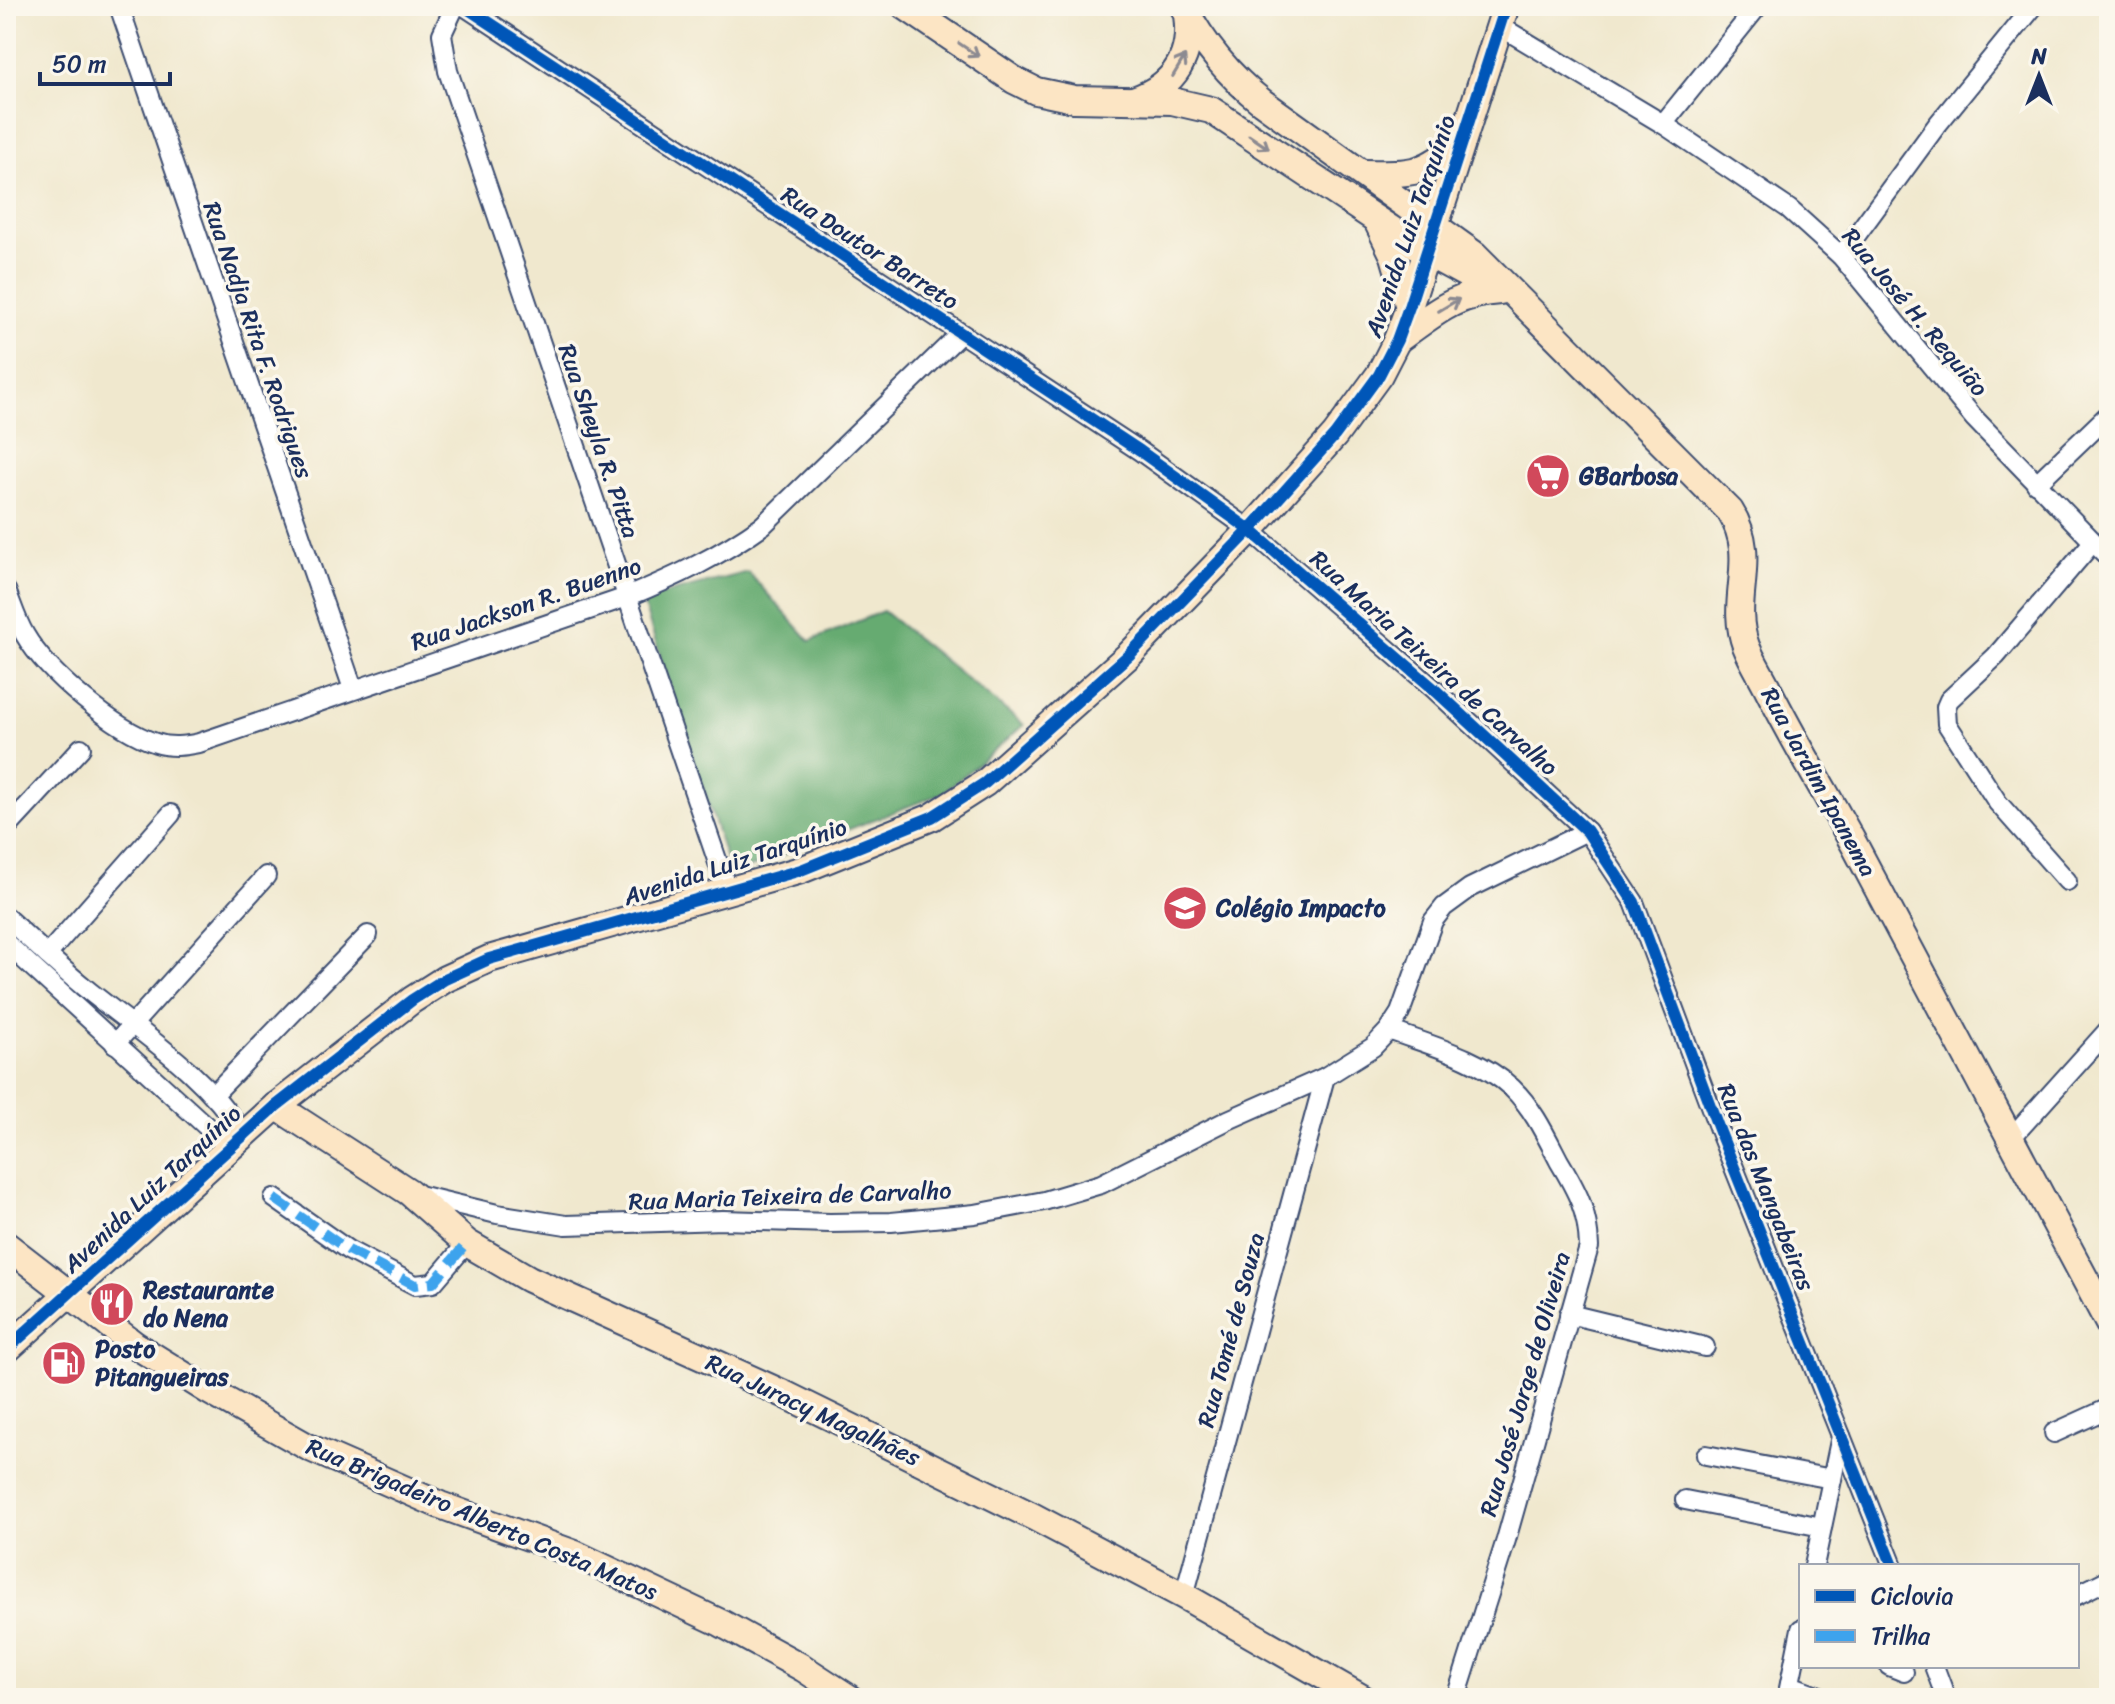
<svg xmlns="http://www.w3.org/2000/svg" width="2115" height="1704" font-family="Sriracha,sans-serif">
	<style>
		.forest { fill: #66ab71; stroke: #406d68; stroke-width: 2 }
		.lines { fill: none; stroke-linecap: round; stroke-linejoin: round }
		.street-casing { stroke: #3b4b6f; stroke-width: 22 }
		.secondary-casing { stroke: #3b4b6f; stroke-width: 30 }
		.street { stroke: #fff; stroke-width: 18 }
		.secondary { stroke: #fce5c4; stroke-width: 26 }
		.quiet { stroke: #3da3ed; stroke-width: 10; stroke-dasharray: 20 10; stroke-linecap: butt }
		.cycleway-casing { stroke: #fbf7ec; stroke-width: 17 }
		.cycleway { stroke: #0057b8; stroke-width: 12 }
		.oneway { stroke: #8c8a91 }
		.labels { text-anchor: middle; stroke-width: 7; stroke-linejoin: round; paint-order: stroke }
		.street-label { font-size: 24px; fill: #1b2f5e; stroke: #fbf7ec }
		.poi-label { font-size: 24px; font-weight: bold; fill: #1b2f5e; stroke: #fbf7ec; text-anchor: start }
	</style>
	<rect width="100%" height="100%" fill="#fbf7ec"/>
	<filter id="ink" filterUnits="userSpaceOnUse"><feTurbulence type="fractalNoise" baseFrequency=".0125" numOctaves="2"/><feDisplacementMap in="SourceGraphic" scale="16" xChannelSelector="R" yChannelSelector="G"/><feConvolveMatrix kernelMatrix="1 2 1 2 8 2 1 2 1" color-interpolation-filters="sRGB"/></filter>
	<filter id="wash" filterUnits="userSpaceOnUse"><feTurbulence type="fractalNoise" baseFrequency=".006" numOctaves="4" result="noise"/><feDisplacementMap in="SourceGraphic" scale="32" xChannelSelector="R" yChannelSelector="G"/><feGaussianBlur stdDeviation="1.8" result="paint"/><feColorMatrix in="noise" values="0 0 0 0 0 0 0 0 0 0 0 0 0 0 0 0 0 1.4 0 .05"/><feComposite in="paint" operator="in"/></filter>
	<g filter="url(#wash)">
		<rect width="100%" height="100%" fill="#f0e8ce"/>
		<polygon class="forest" points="748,572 810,641 883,611 1024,725 943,793 731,875 642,600"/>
	</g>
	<g filter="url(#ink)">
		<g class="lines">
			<g class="street-casing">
				<g id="street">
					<polyline points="119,6 353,689"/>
					<polyline points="455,6 442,34 448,71 728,892"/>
					<polyline points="464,6 1140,451 1250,530 1434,689 1587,831 1634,902 1721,1135 1893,1566"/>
					<polyline points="1498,25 1663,124 1789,209 1841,256 1974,418 2109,558"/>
					<polyline points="1663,124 1758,6"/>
					<polyline points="1841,256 1937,125 2034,6"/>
					<polyline points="2036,484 2109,414"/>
					<path d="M6 590C12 605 17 622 25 635 47 673 115 730 156 743 171 748 184 746 199 743L627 597C675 577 720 556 763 525L960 334"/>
					<polyline points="6,829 81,748"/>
					<polyline points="2067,881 1998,803 1947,724 1946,707 1949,700 1996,656 2093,542"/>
					<path d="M6 917C33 942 60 968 89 991 144 1035 205 1074 243 1134"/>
					<polyline points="6,943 229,1147"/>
					<polyline points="47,955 171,814"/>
					<path d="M1389 1030C1429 1045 1480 1058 1512 1088 1533 1108 1546 1136 1559 1161 1577 1191 1588 1211 1589 1247L1506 1540 1456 1698"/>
					<polyline points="115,1044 266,876"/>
					<polyline points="214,1094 368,935"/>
					<polyline points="2012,1137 2109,1029"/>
					<polyline points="414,1194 497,1214 566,1225 723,1220 830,1223 891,1222 975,1214 1044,1201 1101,1184 1228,1120 1325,1077 1373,1047 1389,1030 1400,1013 1433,921 1444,907 1470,888 1587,831"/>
					<polyline points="274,1198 348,1250 415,1285 433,1283 467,1243"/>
					<polyline points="1569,1314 1705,1347"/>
					<polyline points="2054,1433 2109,1408"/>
					<polyline points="1706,1455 1832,1479"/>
					<polyline points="1685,1500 1822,1527"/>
					<polyline points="1814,1566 1841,1436"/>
					<polyline points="2077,1595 2109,1579"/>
					<polyline points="1184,1596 1325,1077"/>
					<polyline points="1889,1666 1904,1672"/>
					<polyline points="1934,1666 1946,1698"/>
					<polyline points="1790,1685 1825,1698"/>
					<polyline points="1787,1698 1801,1629"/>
				</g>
			</g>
			<g class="secondary-casing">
				<g id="secondary">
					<polyline points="905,6 1014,80 1036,91 1074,99 1172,101 1211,110 1427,253 1475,279 1502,285"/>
					<path d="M1183 6C1203 44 1229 76 1262 102L1475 255 1730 511C1760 559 1728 598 1746 646 1752 661 1761 675 1768 689 1795 743 1827 795 1856 848 1941 1007 2026 1165 2109 1324"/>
					<path d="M1136 99C1175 85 1193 56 1187 15"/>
					<path d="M1364 173C1415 174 1424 174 1462 141"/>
					<polyline points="1377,221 1394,256 1409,307"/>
					<path d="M1397 340C1434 314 1453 294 1500 291"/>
					<polyline points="276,1106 409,1192 467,1243 529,1279 784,1394 1034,1517 1184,1596 1362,1698"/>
					<polyline points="6,1245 135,1345 209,1391 308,1447 440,1505 575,1554 721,1623 803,1668 849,1698"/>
					<polyline points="6,1350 276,1106 412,1000 445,979 489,959 801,870 932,817 985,783 1129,655 1250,530 1335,435 1379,375 1397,340 1409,307 1506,6"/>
				</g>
			</g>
			<use href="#street" class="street"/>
			<use href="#secondary" class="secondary"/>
			<polyline class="quiet" points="274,1198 348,1250 415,1285 433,1283 467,1243"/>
			<g class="cycleway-casing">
				<g id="cycleway">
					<polyline points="464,6 1140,451 1250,530 1434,689 1587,831 1634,902 1721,1135 1893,1566"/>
					<polyline points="6,1350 276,1106 412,1000 445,979 489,959 801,870 932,817 985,783 1129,655 1250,530 1335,435 1379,375 1397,340 1409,307 1506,6"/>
				</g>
			</g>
			<use href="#cycleway" class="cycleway"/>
		</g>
		<defs><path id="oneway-shaft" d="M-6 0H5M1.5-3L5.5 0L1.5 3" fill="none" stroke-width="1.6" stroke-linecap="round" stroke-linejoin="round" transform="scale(2)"/></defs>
		<g class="oneway">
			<use href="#oneway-shaft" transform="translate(969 50) rotate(34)"/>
			<use href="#oneway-shaft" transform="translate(1179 66) rotate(-59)"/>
			<use href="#oneway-shaft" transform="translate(1259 142) rotate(34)"/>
			<use href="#oneway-shaft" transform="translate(1449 305) rotate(-31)"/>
		</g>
	</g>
	<defs>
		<g id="supermarket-disc" transform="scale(2.3)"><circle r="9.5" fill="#d1495b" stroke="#fbf7ec"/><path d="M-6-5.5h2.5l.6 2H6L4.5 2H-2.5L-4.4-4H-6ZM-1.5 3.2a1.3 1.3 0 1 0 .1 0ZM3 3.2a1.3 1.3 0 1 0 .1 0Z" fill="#fff"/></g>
		<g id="school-disc" transform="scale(2.3)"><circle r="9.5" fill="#d1495b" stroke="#fbf7ec"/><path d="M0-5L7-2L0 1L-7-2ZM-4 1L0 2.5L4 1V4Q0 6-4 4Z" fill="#fff"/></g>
		<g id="restaurant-disc" transform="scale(2.3)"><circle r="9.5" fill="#d1495b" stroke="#fbf7ec"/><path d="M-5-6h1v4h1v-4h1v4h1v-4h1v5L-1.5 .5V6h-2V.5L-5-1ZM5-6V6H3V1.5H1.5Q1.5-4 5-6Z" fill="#fff"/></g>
		<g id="fuel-disc" transform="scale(2.3)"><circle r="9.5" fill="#d1495b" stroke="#fbf7ec"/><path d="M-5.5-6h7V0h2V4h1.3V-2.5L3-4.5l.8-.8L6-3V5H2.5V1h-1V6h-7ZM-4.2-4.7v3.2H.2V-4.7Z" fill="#fff"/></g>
	</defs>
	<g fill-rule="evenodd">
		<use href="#supermarket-disc" x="1548" y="476"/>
		<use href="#school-disc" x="1185" y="908"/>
		<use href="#restaurant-disc" x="112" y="1304"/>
		<use href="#fuel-disc" x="64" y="1363"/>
	</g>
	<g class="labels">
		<g class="street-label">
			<text transform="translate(1410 226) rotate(-71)" y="8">Avenida Luiz Tarquínio</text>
			<text transform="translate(870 248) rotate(33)" y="8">Rua Doutor Barreto</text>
			<text transform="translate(1915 312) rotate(50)" y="8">Rua José H. Requião</text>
			<text transform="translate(258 340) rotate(71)" y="8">Rua Nadja Rita F. Rodrigues</text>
			<text transform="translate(599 441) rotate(71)" y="8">Rua Sheyla R. Pitta</text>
			<text transform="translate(526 604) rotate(-19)" y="8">Rua Jackson R. Buenno</text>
			<text transform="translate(1434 663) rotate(42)" y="8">Rua Maria Teixeira de Carvalho</text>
			<text transform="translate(1819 782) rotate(61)" y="8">Rua Jardim Ipanema</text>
			<text transform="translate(735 862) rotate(-18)" y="8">Avenida Luiz Tarquínio</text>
			<text transform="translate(1766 1187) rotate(68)" y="8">Rua das Mangabeiras</text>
			<text transform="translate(152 1189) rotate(-43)" y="8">Avenida Luiz Tarquínio</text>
			<text transform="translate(790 1196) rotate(-2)" y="8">Rua Maria Teixeira de Carvalho</text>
			<text transform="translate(1231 1330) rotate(-75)" y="8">Rua Tomé de Souza</text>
			<text transform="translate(1525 1384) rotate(-74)" y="8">Rua José Jorge de Oliveira</text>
			<text transform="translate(813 1410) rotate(25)" y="8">Rua Juracy Magalhães</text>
			<text transform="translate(482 1519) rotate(23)" y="8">Rua Brigadeiro Alberto Costa Matos</text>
		</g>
		<g class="poi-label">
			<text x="1579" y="484">GBarbosa</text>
			<text x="1216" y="916">Colégio Impacto</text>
			<text x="143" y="1298">Restaurante<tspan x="143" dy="28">do Nena</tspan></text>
			<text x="95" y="1357">Posto<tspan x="95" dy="28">Pitangueiras</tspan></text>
		</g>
	</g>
	<rect width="2115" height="1704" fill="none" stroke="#fbf7ec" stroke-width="32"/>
	<rect x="1799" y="1564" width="280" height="104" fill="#fbf7ec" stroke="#a1a7b3" stroke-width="2"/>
	<rect x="1815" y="1590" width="40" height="12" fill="#0057b8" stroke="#a1a7b3" stroke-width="2"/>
	<text x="1871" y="1604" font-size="24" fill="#1b2f5e">Ciclovia</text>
	<rect x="1815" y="1630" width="40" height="12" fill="#3da3ed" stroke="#a1a7b3" stroke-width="2"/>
	<text x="1871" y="1644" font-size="24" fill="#1b2f5e">Trilha</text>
	<g transform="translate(2039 76)" stroke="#fbf7ec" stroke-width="6" paint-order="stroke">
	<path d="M0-6L14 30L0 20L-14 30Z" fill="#1b2f5e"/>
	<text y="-12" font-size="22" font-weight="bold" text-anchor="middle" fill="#1b2f5e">N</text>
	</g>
	<path d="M40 72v12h130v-12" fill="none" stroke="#1b2f5e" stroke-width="4"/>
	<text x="52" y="72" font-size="24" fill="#1b2f5e" stroke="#fbf7ec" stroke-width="6" paint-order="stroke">50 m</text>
</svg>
